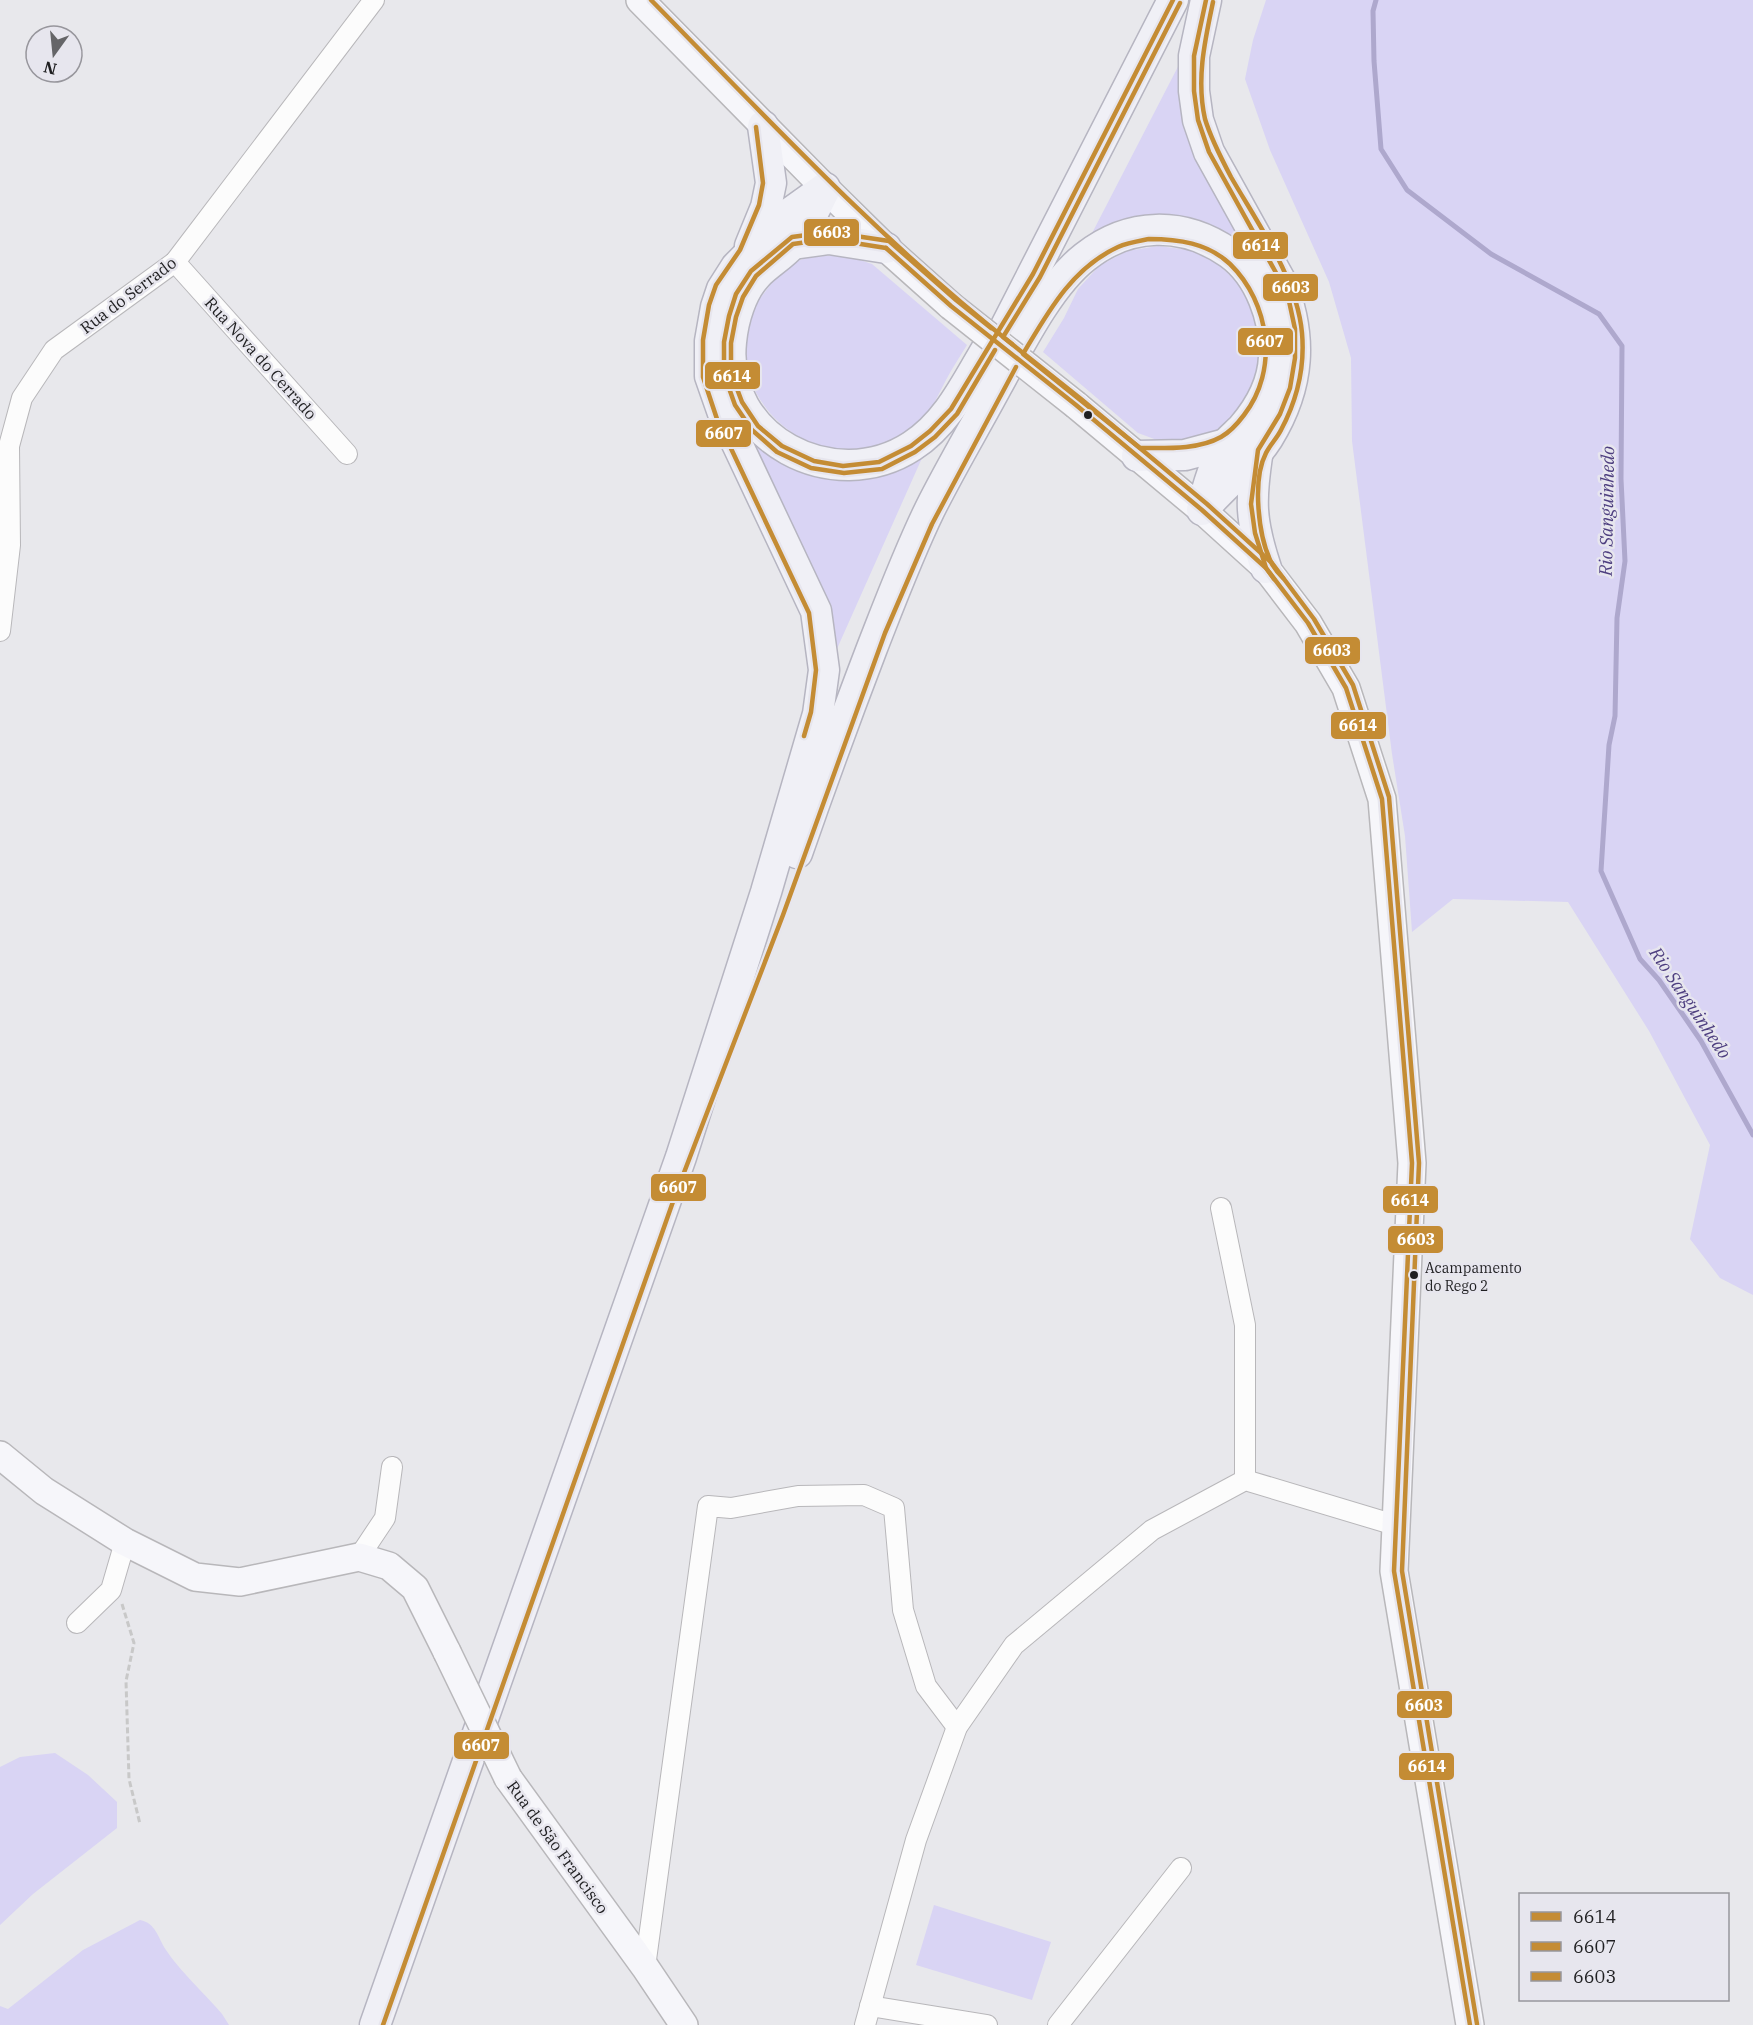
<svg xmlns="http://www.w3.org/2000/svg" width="1753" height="2025" font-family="'IBM Plex Serif',serif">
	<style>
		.green { fill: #d9d4f4 }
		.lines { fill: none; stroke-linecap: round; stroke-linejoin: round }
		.stream { stroke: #aea8cd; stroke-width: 5 }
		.street-casing { stroke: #b8b7ba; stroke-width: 22 }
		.secondary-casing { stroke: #b8b7ba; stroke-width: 30 }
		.primary-casing { stroke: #b6b5c1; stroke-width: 33 }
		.path { stroke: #c8c8c8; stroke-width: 3; stroke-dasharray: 6 3; stroke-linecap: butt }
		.street { stroke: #fcfcfc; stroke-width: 20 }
		.secondary { stroke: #f6f6fa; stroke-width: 27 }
		.primary { stroke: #f0f0f6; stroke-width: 30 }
		.secondary-bridge-casing { stroke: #b8b7ba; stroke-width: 30; stroke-linecap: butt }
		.secondary-bridge { stroke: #f6f6fa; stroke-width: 27 }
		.bus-1-casing { stroke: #e7e6ee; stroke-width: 9 }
		.bus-2-casing { stroke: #e7e6ee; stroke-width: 9 }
		.bus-3-casing { stroke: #e7e6ee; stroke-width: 9 }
		.bus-1 { stroke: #c48c34; stroke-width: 4.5 }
		.bus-2 { stroke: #c48c34; stroke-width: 4.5 }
		.bus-3 { stroke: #c48c34; stroke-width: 4.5 }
		.bus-dot { fill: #1f1f21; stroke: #e7e6ee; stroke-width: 2 }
		.labels { text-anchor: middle; stroke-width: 5; stroke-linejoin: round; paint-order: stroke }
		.bus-label { font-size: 14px; fill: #1f1f21; stroke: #e7e6ee; text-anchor: start }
		.street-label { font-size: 16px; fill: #1f1f21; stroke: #e7e6ee }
		.water-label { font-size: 18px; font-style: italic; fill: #4d3e7f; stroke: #e7e6ee }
		.line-badge { stroke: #e7e6ee; stroke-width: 2 }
		.badge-label { font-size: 16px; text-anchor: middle; font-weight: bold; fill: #fff }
	</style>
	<rect width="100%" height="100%" fill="#e8e8ec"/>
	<g class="green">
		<polygon points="1266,0 1753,0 1753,1295 1720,1278 1690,1239 1710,1145 1649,1031 1568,902 1453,899 1412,932 1405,836 1392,754 1352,441 1351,358 1329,282 1270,150 1245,79 1253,40"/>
		<polygon points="1184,55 1257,254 1219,231 1088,241"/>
		<polygon points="1158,246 1190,250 1218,264 1244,289 1261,316 1260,385 1237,417 1211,437 1176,443 1157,440 1138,433 1043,352 1064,318 1078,289 1099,266 1127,251"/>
		<path d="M834 255 854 258 872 264 967 345C960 357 952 368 946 380 936 399 928 419 910 432 827 488 720 408 750 314 752 307 760 299 765 292 773 281 785 267 798 261 808 256 823 257 834 255Z"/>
		<polygon points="742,423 832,477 881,477 922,458 836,651"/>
		<polygon points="55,1753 88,1775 117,1802 117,1828 33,1894 0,1925 0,1767 20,1757"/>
		<polygon points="934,1905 1051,1942 1032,2000 916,1965"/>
		<path d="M140 1920C156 1923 158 1938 166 1950 179 1970 206 1995 222 2014L229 2025H0V2006L8 2009 83 1950Z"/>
	</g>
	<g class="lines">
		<polyline class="stream" points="1376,0 1373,11 1374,61 1381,149 1407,190 1491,254 1599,314 1622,346 1621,479 1625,561 1617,618 1615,716 1609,745 1601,871 1640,959 1659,980 1701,1041 1753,1135"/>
		<g class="street-casing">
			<g id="street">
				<polyline points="175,262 347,454"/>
				<polyline points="0,631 10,545 9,446 22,398 54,350 175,262 374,0"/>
				<polyline points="1221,1208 1245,1325 1245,1480"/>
				<polyline points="359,1557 385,1518 392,1467"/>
				<polyline points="77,1623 111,1590 125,1542"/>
				<polyline points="645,1967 708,1506 731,1508 798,1496 864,1495 894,1508 903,1610 926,1686 957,1727"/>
				<polyline points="870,2006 987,2025"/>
				<polyline points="865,2025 916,1840 957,1727 1014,1645 1152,1530 1245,1480 1395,1525"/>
				<polyline points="1058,2025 1181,1868"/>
			</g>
		</g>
		<g class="secondary-casing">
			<g id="secondary">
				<polyline points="640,0 825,188 886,248 951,306"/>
				<polyline points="1076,405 1202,510 1266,568 1308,623 1346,688 1382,799 1412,1163 1394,1571 1470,2025"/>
				<polyline points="0,1455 44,1491 125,1542 195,1577 240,1582 359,1557 389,1566 415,1588 447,1652"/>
				<polyline points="508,1778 645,1967 684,2025"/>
			</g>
		</g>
		<g class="primary-casing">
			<g id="primary">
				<path d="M824 191C815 209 807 227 794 242 784 255 768 263 757 275 741 292 733 320 731 342 721 439 834 497 912 446 949 422 967 381 989 345"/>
				<polyline points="793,244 829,239 886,248"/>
				<polyline points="750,246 766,207 771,183 763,126"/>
				<polyline points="985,367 1173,0"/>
				<path d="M1258 450C1250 500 1250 520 1266 568"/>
				<polyline points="1137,456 1185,455 1226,444"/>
				<path d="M1206 506C1226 484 1252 463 1268 438 1300 386 1303 336 1280 280L1209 152 1198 120 1194 91V56L1206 0"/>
				<path d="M797 853C821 784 846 716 872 648 890 602 908 554 930 509 951 467 975 427 997 386 1019 346 1049 285 1085 257 1129 222 1183 221 1229 253 1260 275 1276 320 1274 357 1273 383 1260 407 1243 427 1237 434 1229 439 1224 447 1213 467 1207 488 1202 510"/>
				<polyline points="375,2025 681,1157 766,892 818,714 824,670 816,611 724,416 710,376 710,341 716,307 722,289 736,267 790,213 825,188"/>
			</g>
		</g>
		<polyline class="path" points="122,1604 134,1643 126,1681 129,1779 140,1824"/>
		<use href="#street" class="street"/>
		<use href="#secondary" class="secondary"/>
		<use href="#primary" class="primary"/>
		<g class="secondary-bridge-casing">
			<g id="secondary-bridge">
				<polyline points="951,306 1076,405"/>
				<polyline points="447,1652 508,1778"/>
			</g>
		</g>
		<use href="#secondary-bridge" class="secondary-bridge"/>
		<g class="bus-1-casing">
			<g id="bus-1">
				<polyline points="1206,0 1194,56 1194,91 1198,120 1209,152 1280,280 1289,301 1295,329 1295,358 1290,388 1280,414 1258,450 1251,504 1255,533 1266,568 1308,623 1346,688 1382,799 1412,1163 1394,1571 1470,2025"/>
				<polyline points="886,248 951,306 1076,405 1202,510 1266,568 1274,579"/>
				<polyline points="886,248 829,239 793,244 756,276 743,297 736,317 731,343 731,373 742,402 758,426 782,446 814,461 843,466 879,462 911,446 930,431 951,409 1033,274 1173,0"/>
			</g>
		</g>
		<g class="bus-2-casing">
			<g id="bus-2">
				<path d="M651 0C768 119 881 241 1012 344"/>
				<polyline points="756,127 763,183 759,205 740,250 716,285 709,305 703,340 703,377 717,419 809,613 816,670 811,712 804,736"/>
				<path d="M1149 239C1178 239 1208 243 1230 264 1270 303 1279 370 1244 415 1238 423 1230 432 1221 437 1198 450 1165 448 1140 448L1023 354C1048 312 1072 268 1118 247 1127 243 1139 241 1149 239Z"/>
				<polyline points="383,2025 675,1196 783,915 885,633 932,524 1016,367"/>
			</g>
		</g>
		<g class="bus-3-casing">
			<g id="bus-3">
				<path d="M1213 2C1205 40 1196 79 1205 119 1211 139 1221 158 1231 177 1258 224 1297 278 1302 333 1305 367 1297 400 1281 430 1277 438 1270 445 1266 453 1252 480 1258 537 1272 564 1275 569 1279 574 1283 578"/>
				<polyline points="1180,3 1040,277 1003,337 1081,399 1207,504 1272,563 1314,619 1353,685 1389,797 1419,1163 1402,1571 1477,2024"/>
				<polyline points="991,328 956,300 889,241 829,232 792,237 751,271 736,294 729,316 724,342 724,374 735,405 752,430 777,452 811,468 844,473 882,469 915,452 935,437 957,414 995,350"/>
			</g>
		</g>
		<use href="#bus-1" class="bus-1"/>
		<use href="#bus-2" class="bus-2"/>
		<use href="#bus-3" class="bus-3"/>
	</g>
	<g class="bus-dot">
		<circle cx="1088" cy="415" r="5"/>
		<circle cx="1414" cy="1275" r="5"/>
	</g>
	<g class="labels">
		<g class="bus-label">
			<text x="1425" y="1273">Acampamento<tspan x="1425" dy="18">do Rego 2</tspan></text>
		</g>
		<g class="street-label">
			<text transform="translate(128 295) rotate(-37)" y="6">Rua do Serrado</text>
			<text transform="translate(261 358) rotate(48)" y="6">Rua Nova do Cerrado</text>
			<text transform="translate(558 1847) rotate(54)" y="6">Rua de São Francisco</text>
		</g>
		<g class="water-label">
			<text transform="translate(1607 511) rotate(-89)" y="6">Rio Sanguinhedo</text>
			<text transform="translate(1690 1003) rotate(56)" y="6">Rio Sanguinhedo</text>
		</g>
	</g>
	<g class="line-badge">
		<rect x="803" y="218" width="57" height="29" rx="6" fill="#c48c34"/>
		<rect x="1232" y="231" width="57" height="29" rx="6" fill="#c48c34"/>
		<rect x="1262" y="273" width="57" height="29" rx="6" fill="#c48c34"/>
		<rect x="1237" y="327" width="57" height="29" rx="6" fill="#c48c34"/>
		<rect x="704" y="361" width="57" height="29" rx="6" fill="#c48c34"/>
		<rect x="695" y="419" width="57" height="29" rx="6" fill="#c48c34"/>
		<rect x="1304" y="636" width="57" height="29" rx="6" fill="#c48c34"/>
		<rect x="1330" y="711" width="57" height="29" rx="6" fill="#c48c34"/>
		<rect x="650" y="1173" width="57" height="29" rx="6" fill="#c48c34"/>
		<rect x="1382" y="1185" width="57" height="29" rx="6" fill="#c48c34"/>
		<rect x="1387" y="1225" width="57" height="29" rx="6" fill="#c48c34"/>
		<rect x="1396" y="1690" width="57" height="29" rx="6" fill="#c48c34"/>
		<rect x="453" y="1731" width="57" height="29" rx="6" fill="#c48c34"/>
		<rect x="1398" y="1752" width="57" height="29" rx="6" fill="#c48c34"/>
	</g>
	<g class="badge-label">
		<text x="832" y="238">6603</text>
		<text x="1261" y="251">6614</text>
		<text x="1291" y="293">6603</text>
		<text x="1265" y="347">6607</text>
		<text x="732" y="382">6614</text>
		<text x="724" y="439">6607</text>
		<text x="1332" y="656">6603</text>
		<text x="1358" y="731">6614</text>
		<text x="678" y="1193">6607</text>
		<text x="1410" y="1206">6614</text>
		<text x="1416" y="1245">6603</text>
		<text x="1424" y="1711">6603</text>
		<text x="481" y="1751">6607</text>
		<text x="1427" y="1772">6614</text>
	</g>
	<rect x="1519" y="1893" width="210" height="108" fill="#e7e6ee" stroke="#97969c" stroke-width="1.5"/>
	<rect x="1531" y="1912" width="30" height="9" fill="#c48c34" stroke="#97969c" stroke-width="1.5"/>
	<text x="1573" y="1923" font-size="18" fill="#1f1f21">6614</text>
	<rect x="1531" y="1942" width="30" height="9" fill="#c48c34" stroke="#97969c" stroke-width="1.5"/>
	<text x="1573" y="1953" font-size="18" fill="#1f1f21">6607</text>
	<rect x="1531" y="1972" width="30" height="9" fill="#c48c34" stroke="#97969c" stroke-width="1.5"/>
	<text x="1573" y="1983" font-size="18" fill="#1f1f21">6603</text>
	<g transform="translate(54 54) rotate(195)"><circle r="28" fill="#e7e6ee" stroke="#97969c" stroke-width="1.5"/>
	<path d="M0-4.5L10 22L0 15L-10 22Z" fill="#656568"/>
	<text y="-9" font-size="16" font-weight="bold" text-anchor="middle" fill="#1f1f21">N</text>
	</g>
</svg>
